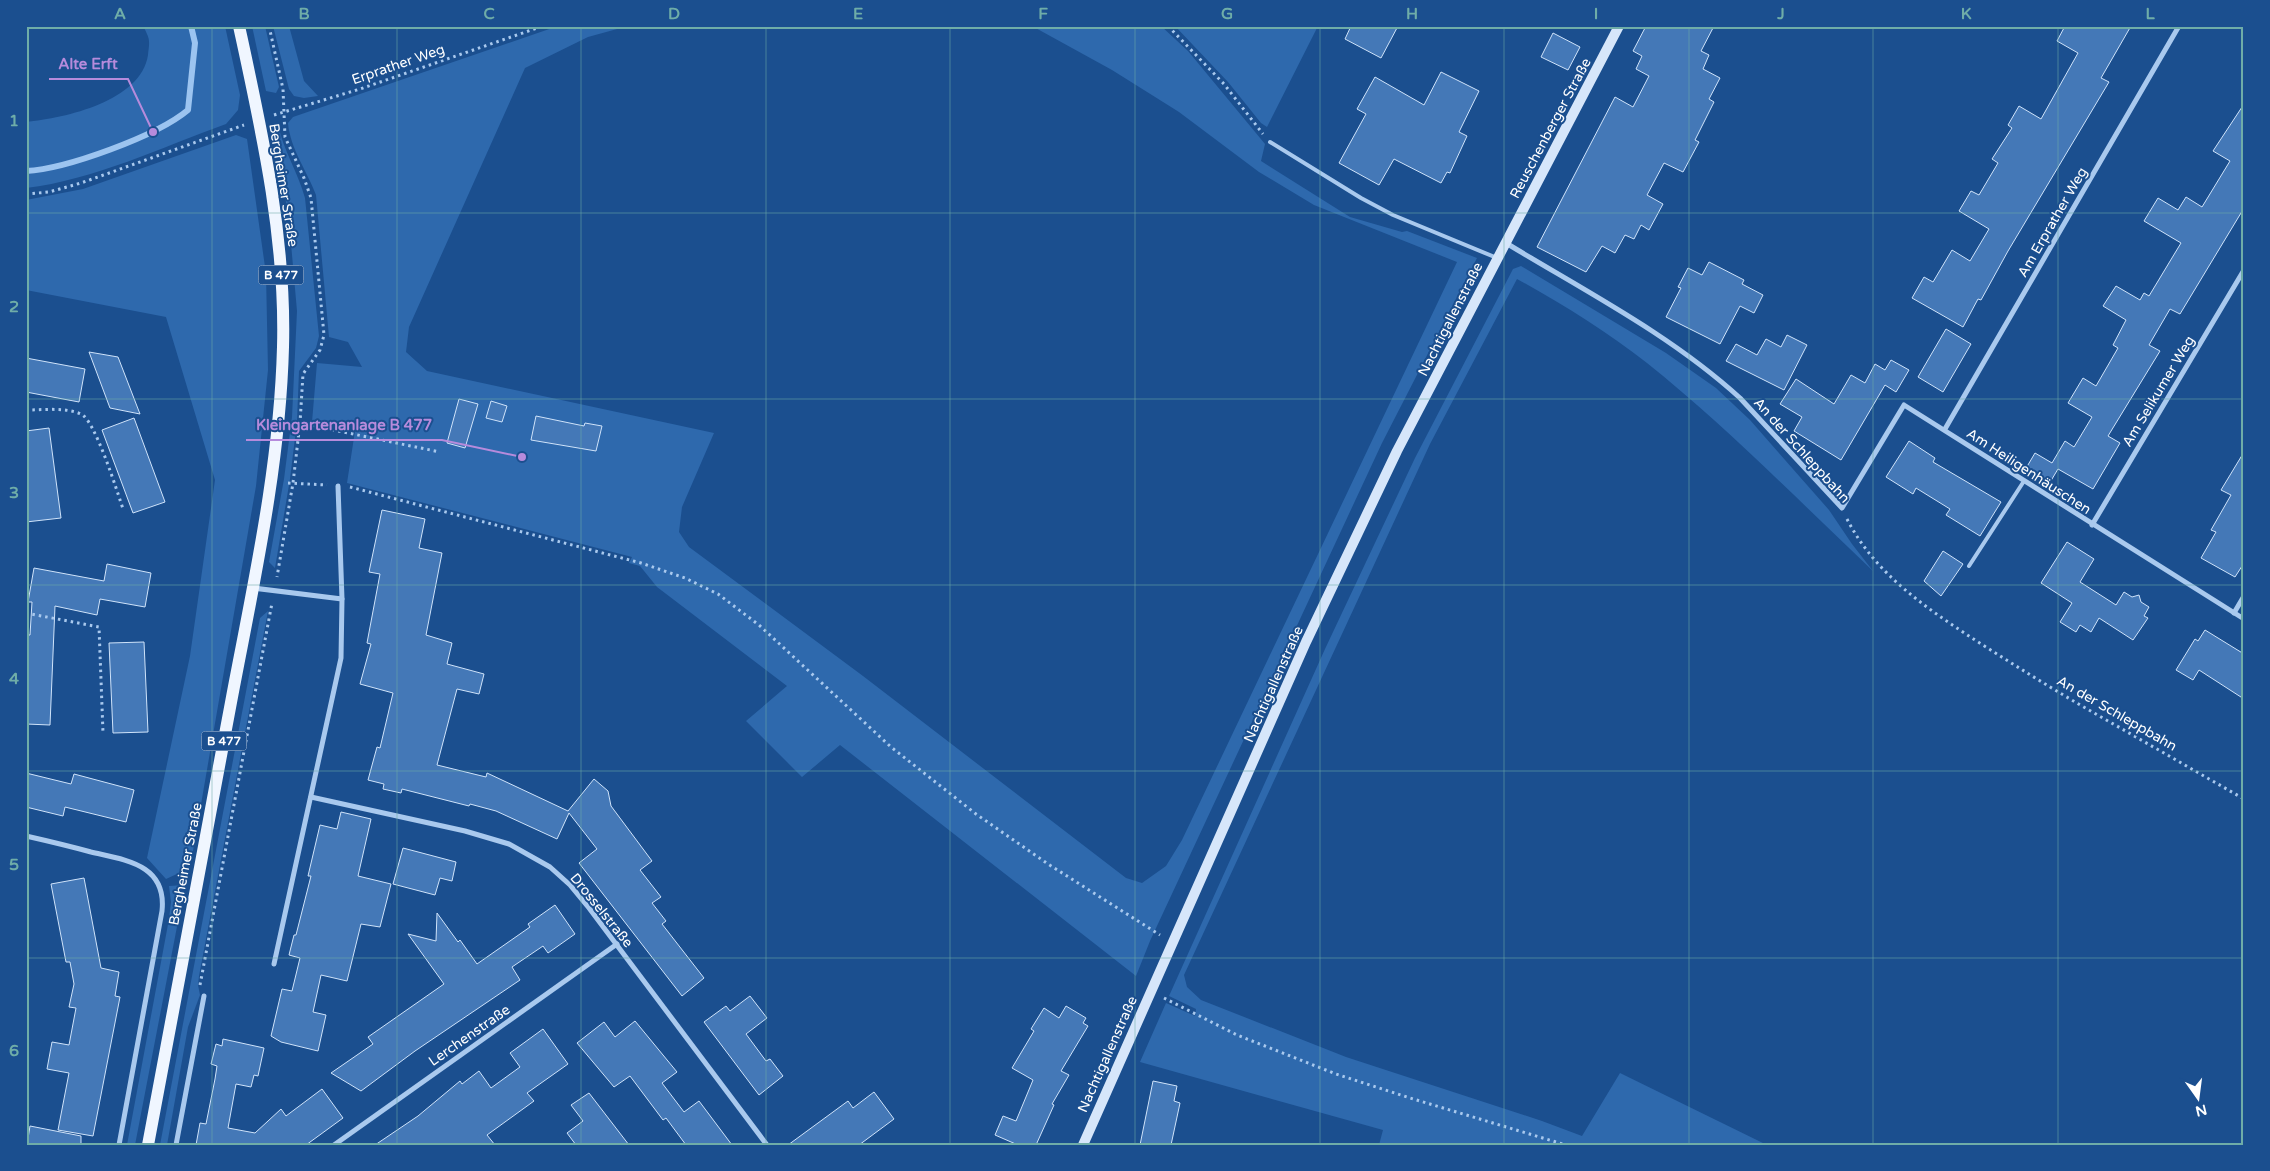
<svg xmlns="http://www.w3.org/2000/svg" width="2270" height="1171" font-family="'Varela Round',sans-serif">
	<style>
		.green { fill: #2e69ad }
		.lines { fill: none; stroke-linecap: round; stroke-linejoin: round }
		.stream { stroke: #9cc4f0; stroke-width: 6 }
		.building { fill: #4478b7; stroke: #cfe3fa }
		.path { stroke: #a9c9ee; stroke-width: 3; stroke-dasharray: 2.5 4; stroke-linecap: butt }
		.service { stroke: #a9c9ee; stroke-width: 4 }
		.minor { stroke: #a9c9ee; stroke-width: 5 }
		.secondary { stroke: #d6e6fa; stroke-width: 10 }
		.primary { stroke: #f0f6ff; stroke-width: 12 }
		.grid { fill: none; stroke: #6fada8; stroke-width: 1; stroke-opacity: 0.55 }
		.labels { text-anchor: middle; stroke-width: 4; stroke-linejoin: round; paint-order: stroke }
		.shield { fill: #1b4f8f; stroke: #bbcadd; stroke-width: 1 }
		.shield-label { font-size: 12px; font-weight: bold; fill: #fff }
		.street-label { font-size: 14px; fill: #fff; stroke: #1b4f8f }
		.leader { fill: none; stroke: #b68bdc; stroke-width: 2 }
		.callout-dot { fill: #b68bdc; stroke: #1b4f8f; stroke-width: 2 }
		.callout-label { font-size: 15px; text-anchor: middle; font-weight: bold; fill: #b68bdc; stroke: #1b4f8f; stroke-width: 4; stroke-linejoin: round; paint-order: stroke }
		.neatline { fill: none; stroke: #6fada8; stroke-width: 2 }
		.grid-label { font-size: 16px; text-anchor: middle; font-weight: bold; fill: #6fada8 }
	</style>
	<rect width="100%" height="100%" fill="#1b4f8f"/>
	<g class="green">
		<path d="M143 26H225L240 95 238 110 226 124C162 147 94 180 26 188V122C66 118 141 101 148 55 150 40 150 39 143 26Z"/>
		<polygon points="252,26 265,26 279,87 276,93 266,91"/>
		<polygon points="273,26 289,26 304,81 318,96 304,98 294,96 289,89"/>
		<path d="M558 26H628L588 37 525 68 409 327 406 352 427 371 714 433 682 507 679 532 689 547 863 676 1126 878 1142 883 1166 866 1182 840 1457 262 1314 205 1259 172 1179 112 1112 70 1032 26H1161L1188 51 1265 144 1261 161 1350 217 1402 232 1407 231 1477 258 1382 443 1150 941 1136 976 840 745 802 777 746 721 787 686 657 587 640 566 629 563 632 557 347 483 355 431 312 422 317 363 362 367 348 342 329 337 316 195C307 171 290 148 288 123L293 117Z"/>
		<polygon points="1175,26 1318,26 1267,127 1261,123 1228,82"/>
		<path d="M278 124C283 150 298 172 305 198L319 336 316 348 299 371 297 421 290 479 275 568 269 562 284 479 292 417 297 311 289 221 274 127Z"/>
		<polygon points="236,135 247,139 266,274 268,370 256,486 190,868 166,879 147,858 190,656 215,480 166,317 26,290 26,200 83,189"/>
		<path d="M1521 266 1666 353 1716 388 1750 420 1829 510 1852 544 1873 571C1799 501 1727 427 1647 363 1607 332 1561 303 1517 279L1430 444 1184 975 1187 987 1201 1000 1346 1057 1542 1121 1582 1136 1620 1073 1767 1145H1379L1383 1130 1140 1062 1166 1003 1195 1016 1196 1009 1169 996 1325 649 1415 458 1513 269Z"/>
		<polygon points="268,611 199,976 198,985 200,995 188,1027 167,1145 160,1145 260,618"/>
		<polygon points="185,885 135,1145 127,1145 169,919 171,902 169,886"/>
	</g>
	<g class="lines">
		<path class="stream" d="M26 171C66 169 157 136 188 110L195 43 191 26"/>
	</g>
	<g class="building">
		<polygon points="1351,26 1398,26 1381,58 1345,39"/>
		<polygon points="1646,26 1714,26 1701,51 1709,55 1703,69 1720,78 1709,99 1714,102 1695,140 1699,142 1683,172 1664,163 1647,195 1663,204 1649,230 1641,225 1634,239 1625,235 1615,253 1602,246 1586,272 1537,247 1615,97 1633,107 1649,76 1636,69 1642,56 1633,51"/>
		<polygon points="2065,26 2131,26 2101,78 2109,82 2008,251 1981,300 1978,299 1963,327 1912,298 1924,277 1933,282 1952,250 1970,261 1989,229 1959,211 1971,191 1979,195 1998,163 1992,159 2012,128 2008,125 2019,106 2041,119 2078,53 2057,41"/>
		<polygon points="1553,33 1580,47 1568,70 1541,57"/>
		<polygon points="1441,72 1479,91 1459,132 1467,136 1450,173 1447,172 1441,183 1394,159 1379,185 1339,163 1366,114 1357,109 1375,77 1424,105"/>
		<polygon points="2244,104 2244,208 2180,314 2170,309 2149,345 2160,351 2108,436 2120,443 2093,489 2058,469 2049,484 2025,470 2035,453 2052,463 2065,441 2074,447 2092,417 2068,403 2083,378 2096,386 2118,348 2113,345 2126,320 2103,306 2116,286 2140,300 2144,293 2149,296 2181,243 2144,221 2158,198 2178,210 2186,197 2202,207 2230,161 2213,151"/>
		<polygon points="1709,262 1744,280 1742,284 1763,295 1754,313 1740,306 1720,344 1666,317 1681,288 1678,287 1688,268 1702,275"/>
		<polygon points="1946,329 1971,344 1943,392 1918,377"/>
		<polygon points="1787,335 1807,345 1784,390 1726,361 1736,344 1757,355 1766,339 1781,347"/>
		<polygon points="89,352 118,357 140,414 110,408"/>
		<polygon points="26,358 85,369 79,402 26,392"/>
		<polygon points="1891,360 1909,370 1896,392 1885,385 1841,460 1794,431 1802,417 1780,404 1796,379 1834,404 1851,375 1865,383 1875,364 1885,370"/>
		<polygon points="459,399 478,404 465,448 447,443"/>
		<polygon points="491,401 507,406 502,422 486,418"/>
		<polygon points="536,416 584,426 585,423 602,426 596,451 531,440"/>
		<polygon points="134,418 165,502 133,513 102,430"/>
		<polygon points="49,428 61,518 26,522 26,431"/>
		<polygon points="1909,441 1935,458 1933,462 2001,502 1980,536 1946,515 1950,509 1916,488 1913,494 1886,477"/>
		<polygon points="2244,452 2244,563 2235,577 2201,558 2216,532 2211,530 2231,495 2221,490"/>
		<polygon points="382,510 425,519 419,548 442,553 426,635 452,643 447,664 484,674 479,694 457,689 437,765 486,777 487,773 568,811 594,779 608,791 611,806 652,861 640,870 661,897 652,903 666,921 662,924 704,978 682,996 579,863 597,849 569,813 557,839 496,811 470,804 469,806 402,789 401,793 383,789 384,784 368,780 377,747 380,748 393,693 360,684 371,644 367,643 380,574 369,572"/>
		<polygon points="2067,542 2094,559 2080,582 2116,605 2124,592 2132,597 2139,595 2141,602 2149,607 2144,616 2148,618 2133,640 2099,618 2091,632 2080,625 2076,632 2060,622 2072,603 2041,583"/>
		<polygon points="1943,551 1963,564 1941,596 1924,581"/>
		<polygon points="107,564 151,573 145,607 100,599 97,615 55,606 50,725 26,724 26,635 30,635 32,602 28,602 34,568 104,581"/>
		<polygon points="2205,630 2244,654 2244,699 2199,670 2193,680 2176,670 2195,639 2198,641"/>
		<polygon points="144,642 148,732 113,733 109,643"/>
		<polygon points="26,773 71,784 74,774 134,790 126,822 65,807 63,816 26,807"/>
		<polygon points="341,812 371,819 358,876 391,884 380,927 361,924 347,981 321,975 313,1012 326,1015 318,1051 281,1042 271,1036 282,989 292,991 300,958 289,955 294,935 296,935 311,876 308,876 320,825 337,829"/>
		<polygon points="403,848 456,862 452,881 440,878 435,895 393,884"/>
		<polygon points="84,878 101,968 119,972 115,996 120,997 93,1136 58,1130 69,1073 47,1069 52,1042 69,1045 76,1008 69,1007 74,984 70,962 66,962 51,884"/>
		<polygon points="555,905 575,934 548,953 543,946 512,967 520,980 415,1051 361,1091 331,1073 373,1044 368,1037 444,984 408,934 436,941 437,913 458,942 460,940 477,964 530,927 528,924"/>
		<polygon points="750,996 767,1018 746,1034 766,1061 770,1059 783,1076 759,1095 704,1022 726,1006 730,1011"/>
		<polygon points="1066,1006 1086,1018 1083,1023 1088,1026 1061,1071 1069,1075 1052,1104 1054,1105 1036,1145 1018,1145 995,1135 1003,1116 1016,1121 1033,1080 1012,1068 1034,1031 1031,1029 1044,1008 1059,1018"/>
		<polygon points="635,1021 677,1072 662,1083 684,1112 699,1101 732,1145 686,1145 666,1118 663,1120 630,1076 614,1087 577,1043 604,1022 615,1037"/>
		<polygon points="543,1029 568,1064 527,1093 534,1101 487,1135 495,1145 375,1145 418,1116 460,1081 462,1084 479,1071 491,1088 520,1067 510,1053"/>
		<polygon points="223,1039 264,1048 258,1076 254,1075 251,1087 236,1084 228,1128 255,1133 281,1109 286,1116 322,1089 343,1118 306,1145 196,1145 200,1123 206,1124 215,1079 217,1066 211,1064 216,1044 222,1046"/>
		<polygon points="1153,1081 1177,1086 1174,1101 1180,1103 1171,1145 1140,1145"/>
		<polygon points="874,1092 894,1119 859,1145 788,1145 848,1101 853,1108"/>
		<polygon points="589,1093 629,1145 576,1145 567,1133 583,1121 571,1105"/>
		<polygon points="30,1126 81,1136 81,1145 27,1145"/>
	</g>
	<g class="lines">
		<g class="path">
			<polyline points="269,26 283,89 285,137 304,178 311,198 324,335 320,350 303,374 300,423 293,483 277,577"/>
			<polyline points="1168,26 1224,84 1263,134"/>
			<polyline points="274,115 360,89 543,26"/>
			<polyline points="26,194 49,192 81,183 244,125"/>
			<path d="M26 410C44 410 64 407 81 414 95 420 117 491 123 509"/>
			<polyline points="300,423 440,452"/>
			<polyline points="288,483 327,485"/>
			<polyline points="350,487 641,563 685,578 718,594 759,625 891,747 976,814 1048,864 1160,935"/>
			<path d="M1847 519C1875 574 1925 607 1975 640 2011 663 2046 685 2082 706 2136 737 2190 768 2244 799"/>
			<polyline points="26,613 99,627 103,733"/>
			<polyline points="200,985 272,603"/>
			<polyline points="1164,998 1237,1035 1336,1074 1410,1098 1566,1145"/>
		</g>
		<g class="service">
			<polyline points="1270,142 1361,198 1393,215 1497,258"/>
			<polyline points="1969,566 2024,481"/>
		</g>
		<g class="minor">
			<path d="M1506 243C1585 291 1671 335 1740 398L1842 508 1904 405 2244 619"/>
			<polyline points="1945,429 2179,26"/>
			<polyline points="2092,525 2244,270"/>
			<polyline points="253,588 342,599"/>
			<polyline points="2234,613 2244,596"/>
			<polyline points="311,797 465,831 509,844 550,867 570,885 589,908 767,1145"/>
			<path d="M26 836C48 841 69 846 91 852 125 860 167 864 162 911L119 1145"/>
			<polyline points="274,964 341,658 342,599 338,486"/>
			<polyline points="176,1145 204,996"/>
			<polyline points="334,1145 617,944"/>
		</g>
		<polyline class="secondary" points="1083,1145 1306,642 1397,451 1619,26"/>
		<path class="primary" d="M148 1145C176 995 204 846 232 697 254 581 280 465 283 347 286 238 262 132 239 26"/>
	</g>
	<path class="grid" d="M212 26V1145M397 26V1145M581 26V1145M766 26V1145M950 26V1145M1135 26V1145M1320 26V1145M1504 26V1145M1689 26V1145M1873 26V1145M2058 26V1145M26 213H2244M26 399H2244M26 585H2244M26 771H2244M26 958H2244"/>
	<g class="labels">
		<g class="shield">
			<rect x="258.5" y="265.5" width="45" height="19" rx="4"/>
			<rect x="201.5" y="731.5" width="45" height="19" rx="4"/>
		</g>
		<g class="shield-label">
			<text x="281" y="279">B 477</text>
			<text x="224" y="745">B 477</text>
		</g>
		<g class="street-label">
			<text transform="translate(398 64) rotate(-19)" y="5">Erprather Weg</text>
			<text transform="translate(1550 128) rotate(-62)" y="5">Reuschenberger Straße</text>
			<text transform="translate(284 185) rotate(81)" y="5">Bergheimer Straße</text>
			<text transform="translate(2052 222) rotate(-60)" y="5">Am Erprather Weg</text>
			<text transform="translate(1450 319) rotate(-63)" y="5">Nachtigallenstraße</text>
			<text transform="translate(2158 391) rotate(-59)" y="5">Am Selikumer Weg</text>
			<text transform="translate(1802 450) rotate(48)" y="5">An der Schleppbahn</text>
			<text transform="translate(2029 471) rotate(33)" y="5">Am Heiligenhäuschen</text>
			<text transform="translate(1273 684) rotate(-66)" y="5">Nachtigallenstraße</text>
			<text transform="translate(2117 713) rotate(30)" y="5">An der Schleppbahn</text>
			<text transform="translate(185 864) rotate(-79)" y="5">Bergheimer Straße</text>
			<text transform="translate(602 910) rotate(51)" y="5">Drosselstraße</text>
			<text transform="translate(469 1035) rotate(-35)" y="5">Lerchenstraße</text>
			<text transform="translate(1107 1054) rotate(-66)" y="5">Nachtigallenstraße</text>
		</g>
	</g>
	<path class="leader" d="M153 132L128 79H49M522 457L442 440H246"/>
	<g class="callout-dot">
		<circle cx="153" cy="132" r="5"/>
		<circle cx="522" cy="457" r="5"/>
	</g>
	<g class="callout-label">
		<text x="88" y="69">Alte Erft</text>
		<text x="344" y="430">Kleingartenanlage B 477</text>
	</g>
	<rect width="2270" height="1171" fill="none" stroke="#1b4f8f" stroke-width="55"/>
	<g transform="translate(2198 1098) rotate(166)" stroke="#1b4f8f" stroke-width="4" paint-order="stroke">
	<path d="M0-4L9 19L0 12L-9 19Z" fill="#ffffff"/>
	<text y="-8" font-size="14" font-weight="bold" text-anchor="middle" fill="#ffffff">N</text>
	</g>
	<rect x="28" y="28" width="2214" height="1116" class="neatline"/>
	<g class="grid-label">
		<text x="120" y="19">A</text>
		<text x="304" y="19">B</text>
		<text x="489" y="19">C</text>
		<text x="674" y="19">D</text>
		<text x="858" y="19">E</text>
		<text x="1043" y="19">F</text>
		<text x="1227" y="19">G</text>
		<text x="1412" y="19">H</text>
		<text x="1596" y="19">I</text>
		<text x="1781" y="19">J</text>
		<text x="1966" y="19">K</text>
		<text x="2150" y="19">L</text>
		<text x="14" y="126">1</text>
		<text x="14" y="312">2</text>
		<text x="14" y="498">3</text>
		<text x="14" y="684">4</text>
		<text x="14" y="870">5</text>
		<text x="14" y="1056">6</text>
	</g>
</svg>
